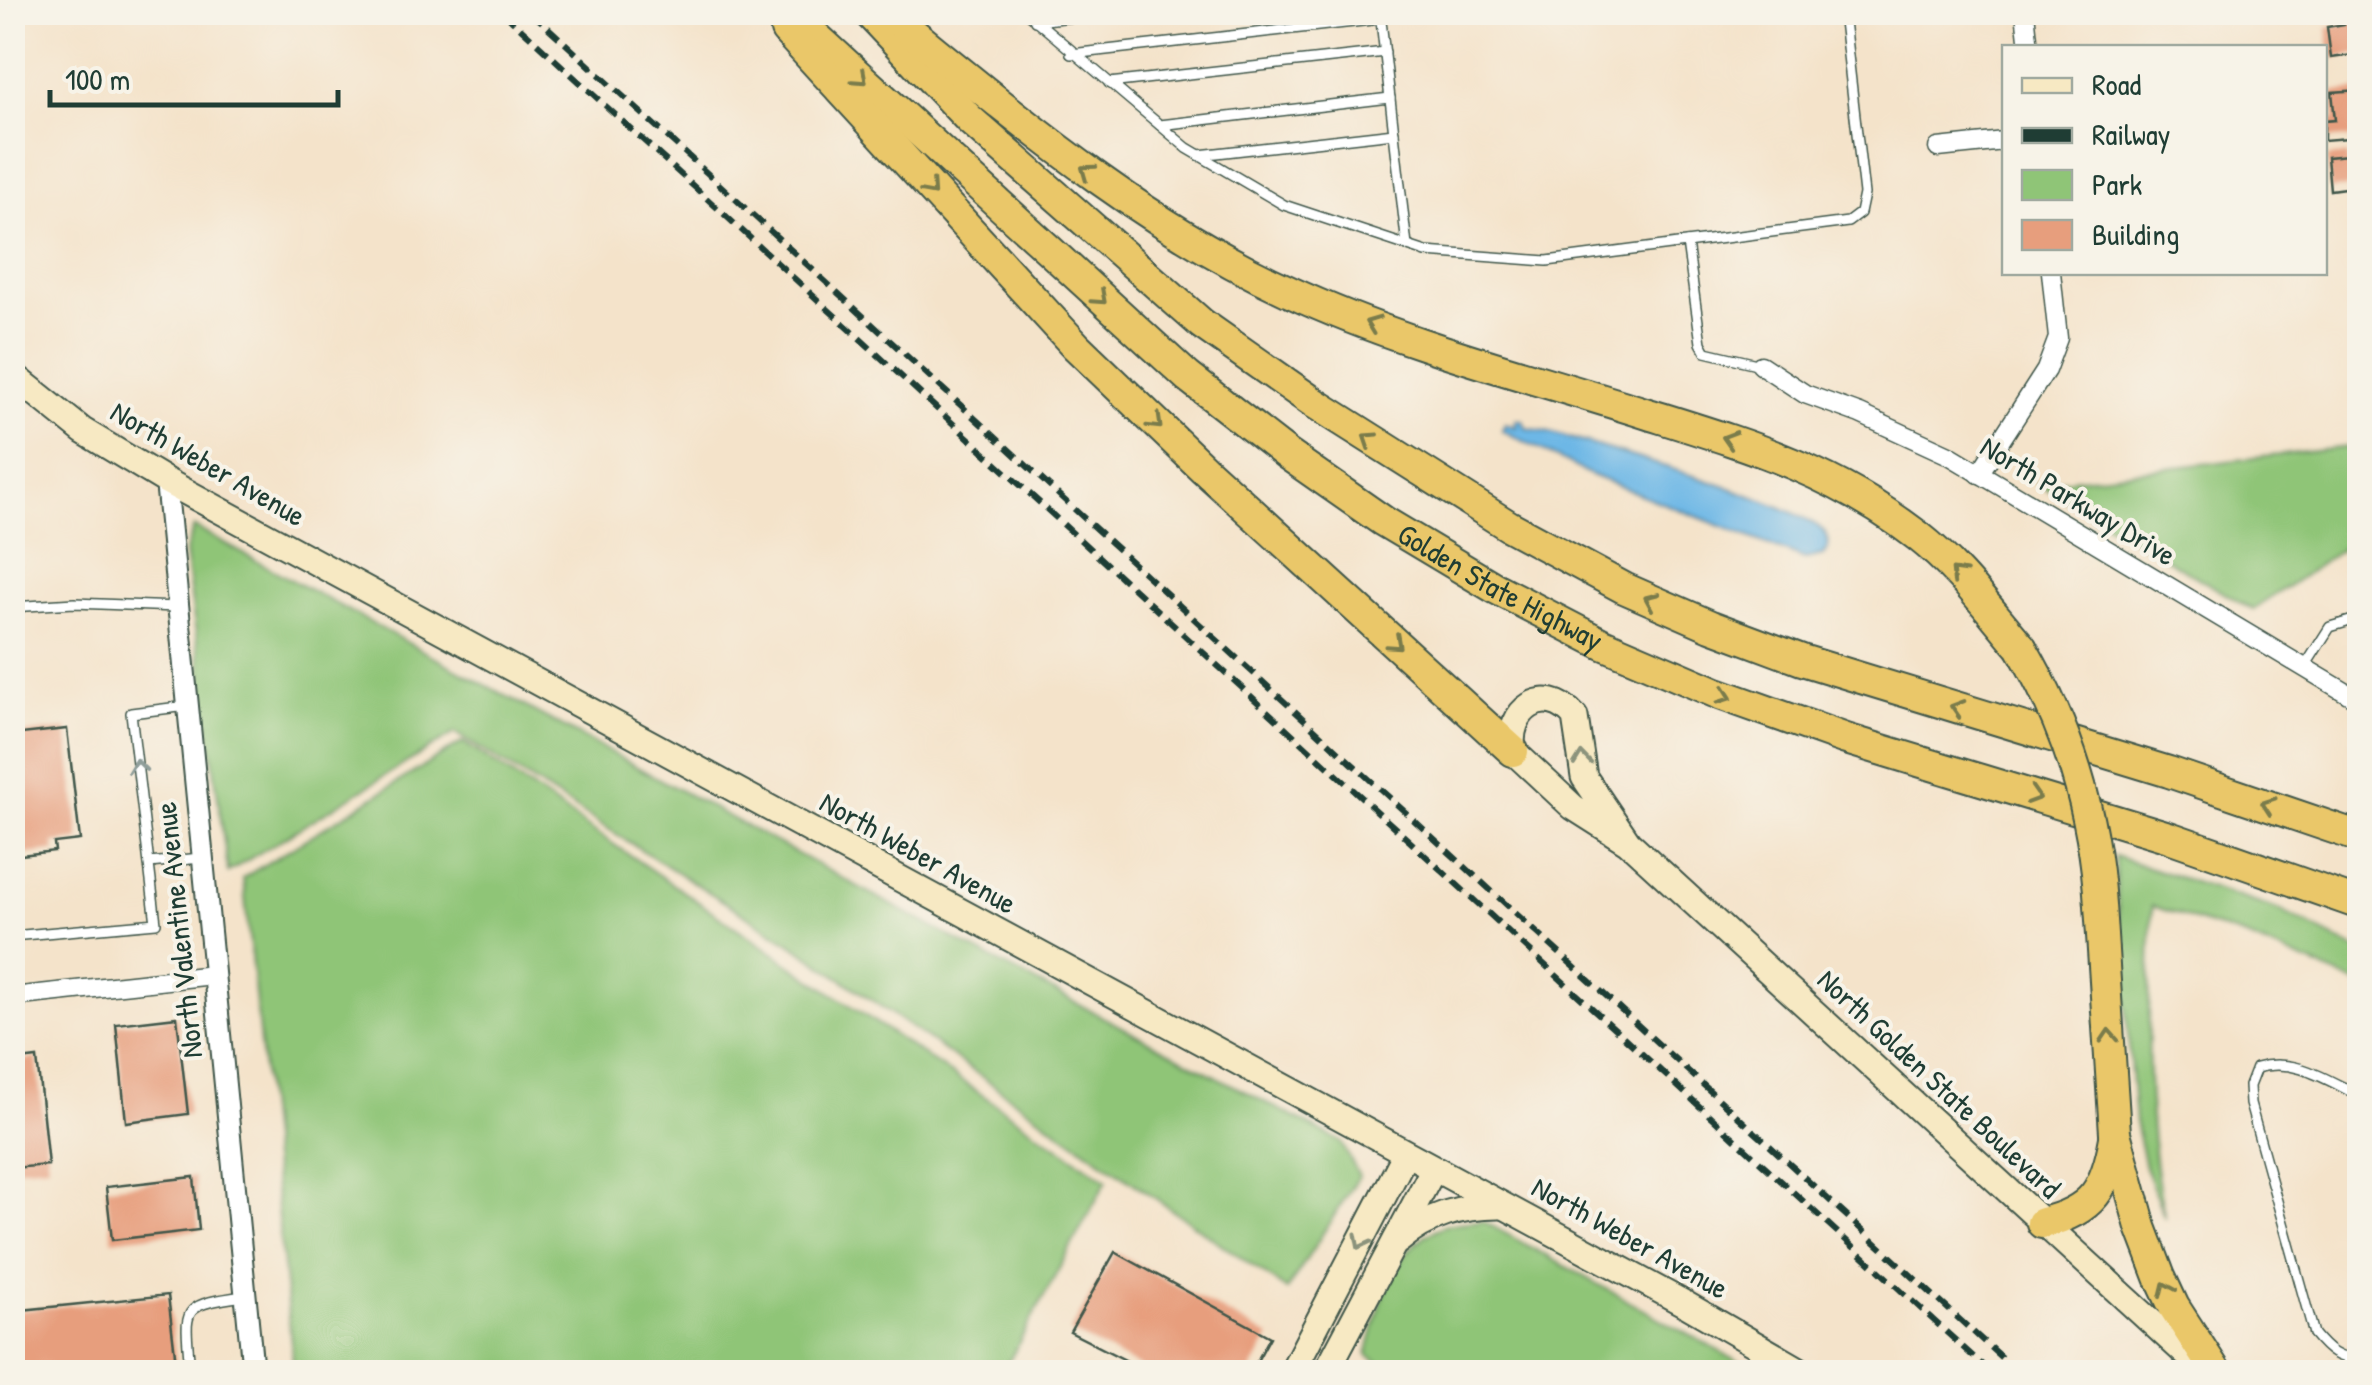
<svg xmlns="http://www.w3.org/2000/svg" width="2372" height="1385" font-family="'Patrick Hand',sans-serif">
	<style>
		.green { fill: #8fc577; stroke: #578156; stroke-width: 2.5 }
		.water { fill: #6db7e6; stroke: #467a8d; stroke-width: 2.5 }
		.building { fill: #e79e7d }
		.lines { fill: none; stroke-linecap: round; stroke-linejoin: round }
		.service-casing { stroke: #3f564a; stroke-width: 12 }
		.minor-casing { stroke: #3f564a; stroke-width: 21 }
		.tertiary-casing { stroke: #3f564a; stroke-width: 24 }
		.secondary-casing { stroke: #3f564a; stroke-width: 29 }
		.motorway-casing { stroke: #3f564a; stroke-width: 34 }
		.service { stroke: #fff; stroke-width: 9 }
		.minor { stroke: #fff; stroke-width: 18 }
		.tertiary { stroke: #fff; stroke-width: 20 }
		.secondary { stroke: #f7e9c3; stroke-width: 25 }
		.motorway { stroke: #eac769; stroke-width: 30 }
		.rail { stroke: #1f3d34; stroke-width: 6; stroke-dasharray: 15 8; stroke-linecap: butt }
		.motorway-bridge-casing { stroke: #3f564a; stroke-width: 34; stroke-linecap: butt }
		.motorway-bridge { stroke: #eac769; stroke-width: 30 }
		.oneway { stroke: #7a7b4c }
		.oneway2 { stroke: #8b937c }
		.oneway3 { stroke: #8f9e9a }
		.labels { text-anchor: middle; stroke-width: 8; stroke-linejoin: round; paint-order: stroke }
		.street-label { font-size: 30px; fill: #1f3d34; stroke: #f7f3e8 }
	</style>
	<rect width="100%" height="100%" fill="#f7f3e8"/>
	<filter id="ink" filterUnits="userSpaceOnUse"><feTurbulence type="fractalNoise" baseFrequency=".01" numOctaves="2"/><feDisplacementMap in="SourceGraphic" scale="20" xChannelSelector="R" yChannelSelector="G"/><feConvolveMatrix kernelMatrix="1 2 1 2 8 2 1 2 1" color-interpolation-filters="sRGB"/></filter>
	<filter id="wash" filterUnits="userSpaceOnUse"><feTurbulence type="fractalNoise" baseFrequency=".0048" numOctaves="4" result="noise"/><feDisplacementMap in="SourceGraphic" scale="40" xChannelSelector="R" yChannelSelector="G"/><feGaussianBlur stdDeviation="2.25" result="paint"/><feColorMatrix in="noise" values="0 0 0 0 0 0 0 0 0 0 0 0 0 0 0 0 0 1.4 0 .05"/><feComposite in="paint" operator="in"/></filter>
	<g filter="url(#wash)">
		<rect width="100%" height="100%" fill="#f4e3ca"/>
		<g class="green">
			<polygon points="2359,446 2359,537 2253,610 2037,483"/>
			<polygon points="194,527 971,948 1341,1142 1359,1176 1287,1290 790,943 455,733 228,872 185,553"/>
			<polygon points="463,742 1107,1180 1003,1372 294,1372 243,878"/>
			<path d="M2114 856 2281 911 2359 951V984L2246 937 2152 906C2149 1010 2142 1116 2165 1218L2145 1167 2135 1122Z"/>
			<path d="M1483 1221 1757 1372H1392L1367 1355C1380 1307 1390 1246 1444 1226 1456 1222 1471 1222 1483 1221Z"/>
		</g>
		<path class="water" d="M1516 420H1523L1526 428 1550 432C1594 446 1807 504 1826 534 1831 542 1828 548 1823 555L1805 559 1591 475 1502 430 1505 423 1516 427Z"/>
		<g id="blocks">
			<g class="building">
				<polygon points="2342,12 2360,12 2360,54 2331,58 2327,27 2344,24"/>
				<polygon points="2360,90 2360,137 2324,140 2324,121 2335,120 2332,92"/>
				<polygon points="2348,155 2348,164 2360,162 2360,186 2330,190 2327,157"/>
				<polygon points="2360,246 2360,299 2357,299 2352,247"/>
				<polygon points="67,729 80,840 54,843 55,851 12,856 12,735"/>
				<polygon points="177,1017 188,1114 126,1122 116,1024"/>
				<polygon points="37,1058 48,1165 12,1168 12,1061"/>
				<polygon points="194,1177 199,1230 112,1240 106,1187"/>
				<polygon points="1115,1252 1270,1337 1251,1372 1149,1372 1070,1332"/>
				<polygon points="168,1295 177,1372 12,1372 12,1311"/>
			</g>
		</g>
	</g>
	<g filter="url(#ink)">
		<use href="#blocks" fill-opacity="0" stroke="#3f564a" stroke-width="2.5"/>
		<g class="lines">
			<g class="service-casing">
				<g id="service">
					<polyline points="1026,12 1187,148 1284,205 1426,252 1547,261 1848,222 1860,213 1864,194 1843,12"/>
					<polyline points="1380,12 1407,246"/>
					<polyline points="1035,21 1119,12"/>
					<polyline points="1071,54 1381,19"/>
					<polyline points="1109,83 1385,52"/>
					<polyline points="1160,125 1390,98"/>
					<polyline points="1199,155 1394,133"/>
					<polyline points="1687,243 1701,343 1706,352 1761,365"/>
					<polyline points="12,607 74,603 177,607"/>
					<polyline points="2304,668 2330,627 2360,618"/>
					<polyline points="149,863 201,858"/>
					<polyline points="12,936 156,923 131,713 187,706"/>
					<path d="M2360 1096C2325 1079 2295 1057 2256 1068L2249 1086 2250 1104 2314 1334C2327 1350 2338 1360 2360 1360"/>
					<path d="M190 1372C186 1309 176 1305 245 1296"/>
				</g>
			</g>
			<g class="minor-casing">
				<g id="minor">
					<polyline points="2025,12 2029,48"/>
					<polyline points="1938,148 2004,141"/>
					<polyline points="1761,365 1805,394 1860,414 1949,455 2360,701"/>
					<polyline points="1979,474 2046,370 2058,338 2051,272"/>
					<polyline points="12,997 213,975"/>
				</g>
			</g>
			<g class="tertiary-casing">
				<polyline id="tertiary" points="166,481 253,1372"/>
			</g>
			<g class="secondary-casing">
				<g id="secondary">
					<polyline points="12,374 83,431 166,481 1687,1305 1803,1372"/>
					<path d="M1628 842 1584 777 1575 717C1545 682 1506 710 1513 751L1573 807 1628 842 2206 1372"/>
					<path d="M1398 1241C1428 1215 1461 1206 1499 1206"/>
					<polyline points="1292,1372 1405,1155"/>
					<polyline points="1326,1372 1433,1170"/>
				</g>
			</g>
			<g class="motorway-casing">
				<g id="motorway">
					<path id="s1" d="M789 12 1188 377 1287 454 1383 521 1495 588 1603 644 1717 693 1846 739 2169 837 2360 904"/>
					<polyline points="868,12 970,120 1202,324 1313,402 1509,526 1624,588 1711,626 1802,660 2169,772 2360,837"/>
					<path d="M898 21C1021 121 1142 224 1288 291 1402 344 1525 375 1645 413 1747 445 1831 469 1918 536 1958 567 1989 610 2021 647"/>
					<polyline points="786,30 1076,346 1204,469 1513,751"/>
					<polyline points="2100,905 2115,1133 2141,1227 2160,1277 2174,1307 2216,1372"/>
					<path d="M2042 1223C2094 1211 2106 1188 2115 1138"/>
				</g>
			</g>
			<use href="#service" class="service"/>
			<use href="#minor" class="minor"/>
			<use href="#tertiary" class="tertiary"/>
			<use href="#secondary" class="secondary"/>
			<use href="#motorway" class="motorway"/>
			<g class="rail">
				<polyline points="503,12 1990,1372"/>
				<polyline points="531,12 2017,1372"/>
			</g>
			<g class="motorway-bridge-casing">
				<path id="motorway-bridge" d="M2021 647C2068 728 2094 811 2100 905"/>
			</g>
			<use href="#motorway-bridge" class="motorway-bridge"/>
		</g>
		<defs><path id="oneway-chevron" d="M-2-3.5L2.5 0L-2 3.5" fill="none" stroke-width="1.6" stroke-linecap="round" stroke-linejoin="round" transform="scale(2.5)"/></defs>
		<g class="oneway">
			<use href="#oneway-chevron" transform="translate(861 78) rotate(42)"/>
			<use href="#oneway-chevron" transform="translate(1087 171) rotate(-144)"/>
			<use href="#oneway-chevron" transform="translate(930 189) rotate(48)"/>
			<use href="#oneway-chevron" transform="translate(1100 298) rotate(42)"/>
			<use href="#oneway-chevron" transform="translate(1372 324) rotate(-159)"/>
			<use href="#oneway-chevron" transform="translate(1156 423) rotate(44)"/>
			<use href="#oneway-chevron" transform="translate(1369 439) rotate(-147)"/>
			<use href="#oneway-chevron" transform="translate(1729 439) rotate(-163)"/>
			<use href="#oneway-chevron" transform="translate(1957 574) rotate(-134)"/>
			<use href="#oneway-chevron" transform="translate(1651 600) rotate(-156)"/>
			<use href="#oneway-chevron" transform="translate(1395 643) rotate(42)"/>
			<use href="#oneway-chevron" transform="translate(1725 696) rotate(20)"/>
			<use href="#oneway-chevron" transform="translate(1957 708) rotate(-163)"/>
			<use href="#oneway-chevron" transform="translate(2034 796) rotate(17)"/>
			<use href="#oneway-chevron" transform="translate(2268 805) rotate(-161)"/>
			<use href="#oneway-chevron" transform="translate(2109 1036) rotate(-94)"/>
			<use href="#oneway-chevron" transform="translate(2166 1289) rotate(-114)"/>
		</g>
		<g class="oneway2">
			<use href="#oneway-chevron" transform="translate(1582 759) rotate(-96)"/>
			<use href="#oneway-chevron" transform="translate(1361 1242) rotate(117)"/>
		</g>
		<use class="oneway3" href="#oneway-chevron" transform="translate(137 766) rotate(-97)"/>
	</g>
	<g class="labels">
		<g class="street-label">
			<text transform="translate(208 464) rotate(30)" y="10">North Weber Avenue</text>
			<text transform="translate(2078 501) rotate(31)" y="10">North Parkway Drive</text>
			<text dy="10" stroke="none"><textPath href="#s1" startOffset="918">Golden State Highway</textPath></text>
			<text transform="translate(918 853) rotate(29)" y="10">North Weber Avenue</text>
			<text transform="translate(179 930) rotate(-96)" y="10">North Valentine Avenue</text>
			<text transform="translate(1939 1084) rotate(43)" y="10">North Golden State Boulevard</text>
			<text transform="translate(1630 1238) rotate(29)" y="10">North Weber Avenue</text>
		</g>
	</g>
	<rect width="2372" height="1385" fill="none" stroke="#f7f3e8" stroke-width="50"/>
	<rect x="2002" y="45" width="325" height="230" fill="#f7f3e8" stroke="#a1aaa0" stroke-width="2.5"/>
	<rect x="2022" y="78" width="50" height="15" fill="#f7e9c3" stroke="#a1aaa0" stroke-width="2.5"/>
	<text x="2092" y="95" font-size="30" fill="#1f3d34">Road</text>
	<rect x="2022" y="128" width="50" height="15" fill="#1f3d34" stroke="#a1aaa0" stroke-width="2.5"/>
	<text x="2092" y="145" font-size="30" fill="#1f3d34">Railway</text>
	<rect x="2022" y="170" width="50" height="30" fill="#8fc577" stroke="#a1aaa0" stroke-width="2.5"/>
	<text x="2092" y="195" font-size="30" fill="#1f3d34">Park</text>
	<rect x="2022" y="220" width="50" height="30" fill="#e79e7d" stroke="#a1aaa0" stroke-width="2.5"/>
	<text x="2092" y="245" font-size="30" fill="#1f3d34">Building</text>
	<path d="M50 90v15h288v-15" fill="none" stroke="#1f3d34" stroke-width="5"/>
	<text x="65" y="90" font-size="30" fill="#1f3d34" stroke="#f7f3e8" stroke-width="8" paint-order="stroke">100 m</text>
</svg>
